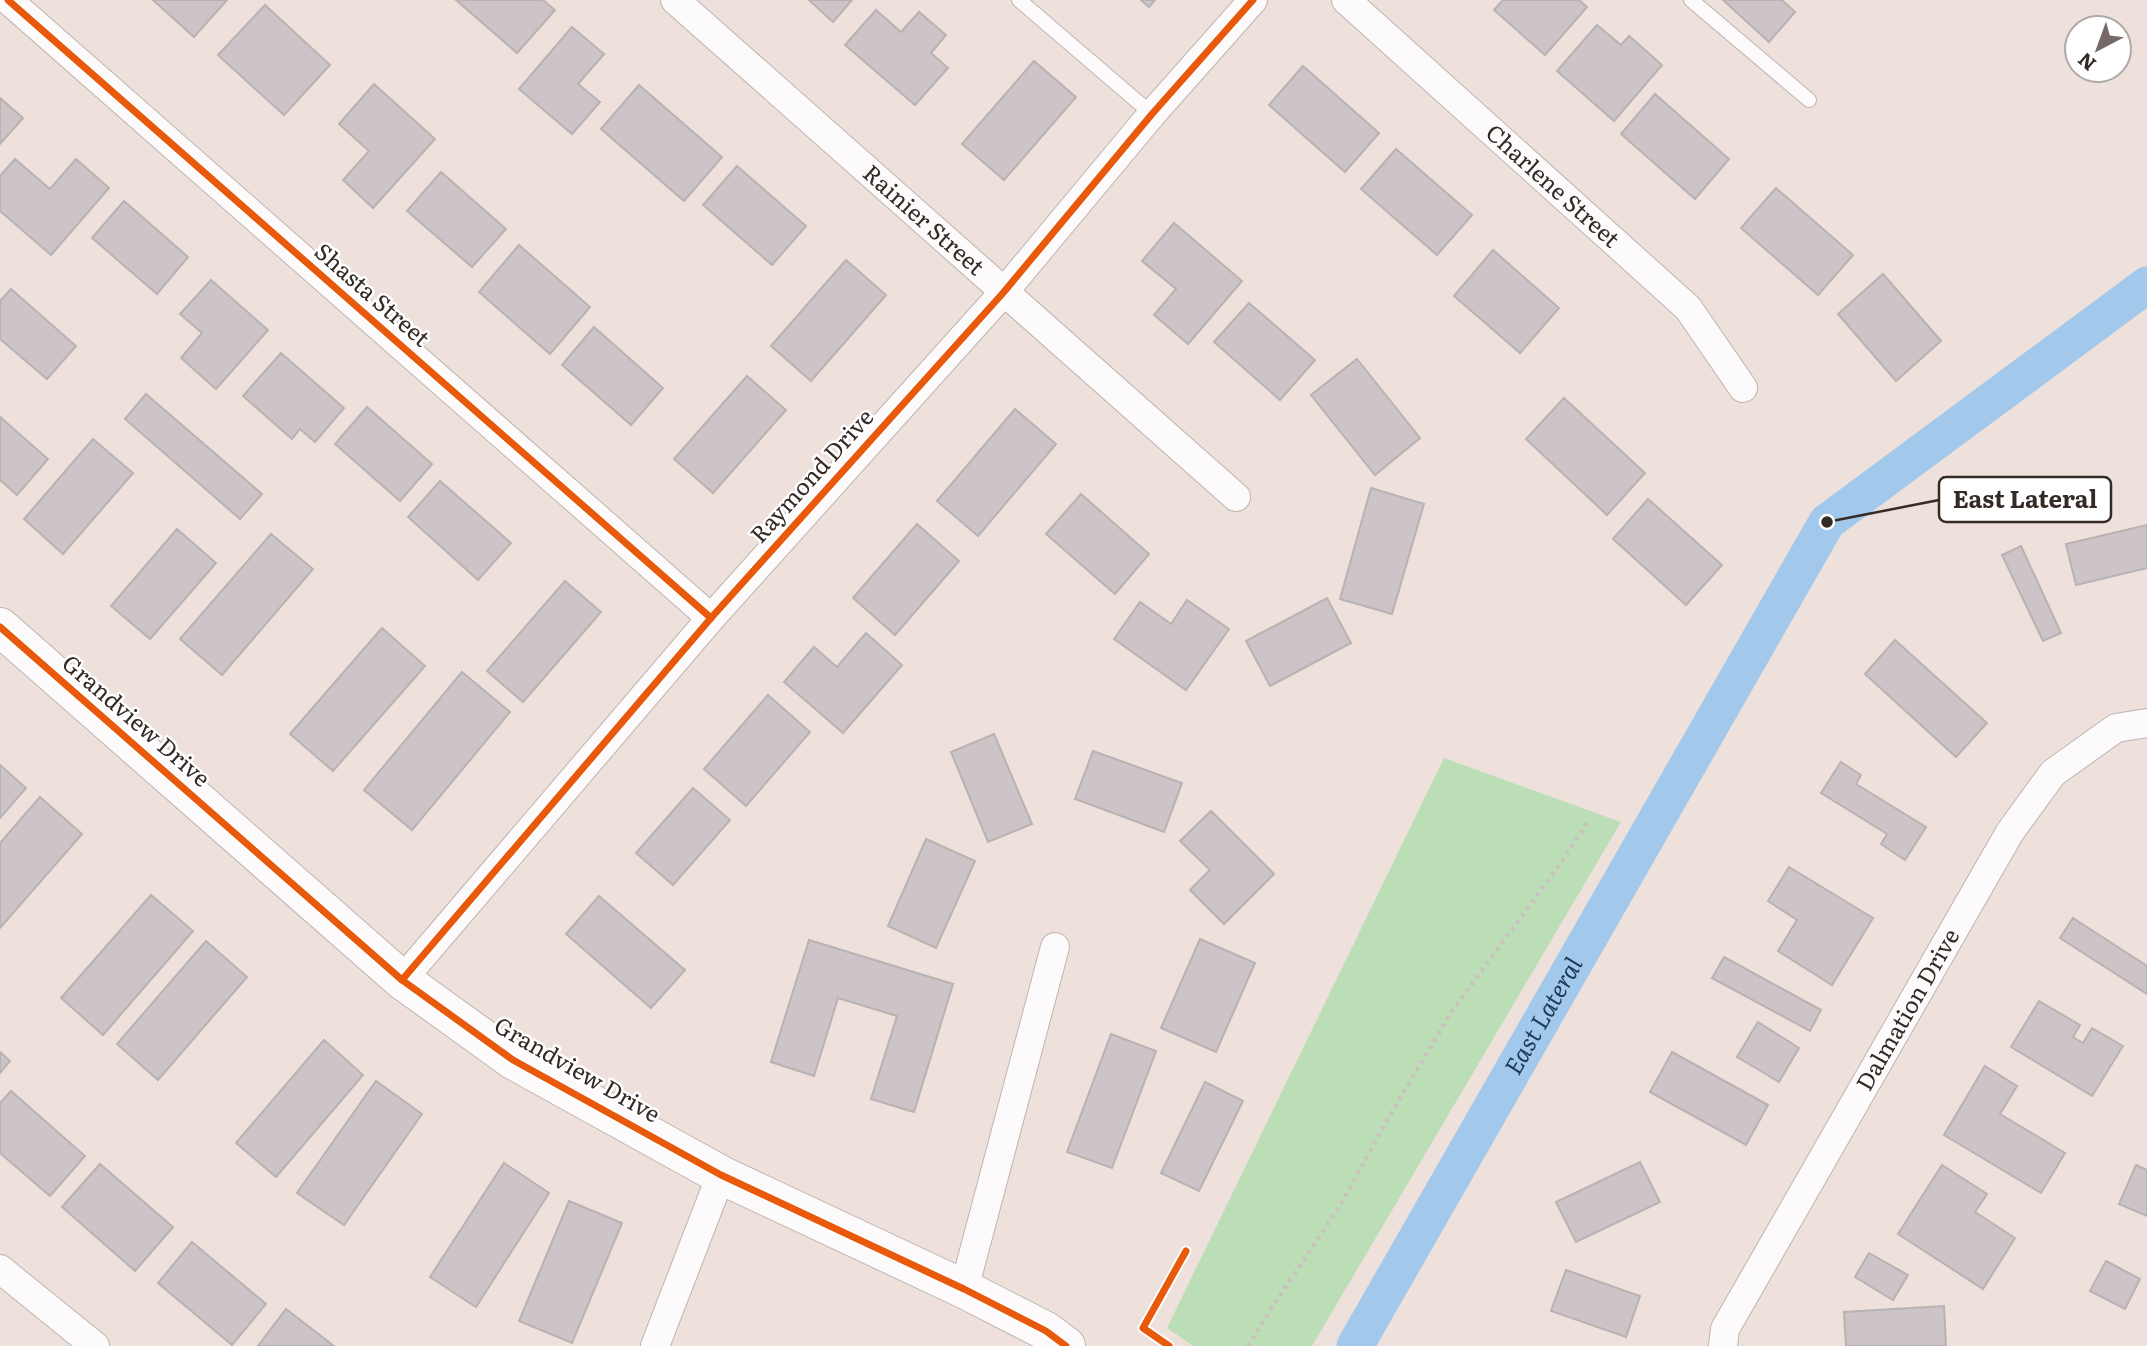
<svg xmlns="http://www.w3.org/2000/svg" width="2147" height="1346" font-family="Literata,serif">
	<style>
		.green { fill: #bcdeb6 }
		.lines { fill: none; stroke-linecap: round; stroke-linejoin: round }
		.canal { stroke: #a2c8ec; stroke-width: 37 }
		.building { fill: #ccc4c7; stroke: #b9b2b3; stroke-width: 2 }
		.lane-casing { stroke: #bfb4b0; stroke-width: 16 }
		.street-casing { stroke: #bfb4b0; stroke-width: 30 }
		.secondary-casing { stroke: #bfb4b0; stroke-width: 40 }
		.path { stroke: #c7c2c0; stroke-width: 4.5; stroke-dasharray: 3.5 5; stroke-linecap: butt }
		.lane { stroke: #fcfafa; stroke-width: 14 }
		.street { stroke: #fcfafa; stroke-width: 28 }
		.secondary { stroke: #fcfafa; stroke-width: 38 }
		.cycleway-casing { stroke: #fff; stroke-width: 11 }
		.cycleway { stroke: #e8590c; stroke-width: 7 }
		.labels { text-anchor: middle; stroke-width: 5; stroke-linejoin: round; paint-order: stroke }
		.street-label { font-size: 23px; fill: #342a26; stroke: #fff }
		.water-label { font-size: 24px; font-style: italic; fill: #1b3b57; stroke: #fff }
		.leader { fill: none; stroke: #342a26; stroke-width: 2.5 }
		.callout-dot { fill: #342a26; stroke: #fff; stroke-width: 2.5 }
		.callout { fill: #fff; stroke: #342a26; stroke-width: 2.5 }
		.callout-label { font-size: 24px; text-anchor: middle; font-weight: bold; fill: #342a26 }
	</style>
	<rect width="100%" height="100%" fill="#eee0db"/>
	<polygon class="green" points="1444,758 1621,822 1312,1346 1193,1346 1167,1328"/>
	<g class="lines">
		<path class="canal" id="s1" d="M1355 1346 1827 522 2147 285"/>
	</g>
	<g class="building">
		<polygon points="153,0 227,0 194,37"/>
		<polygon points="456,0 543,0 555,10 517,53"/>
		<polygon points="809,0 852,0 833,22"/>
		<polygon points="1141,0 1155,0 1149,7"/>
		<polygon points="1503,0 1579,0 1587,7 1545,55 1494,10"/>
		<polygon points="1723,0 1782,0 1795,12 1769,42"/>
		<polygon points="265,5 330,65 284,115 218,55"/>
		<polygon points="876,10 901,32 919,12 946,35 931,53 948,68 915,105 845,45"/>
		<polygon points="1597,25 1621,45 1629,36 1662,65 1614,121 1557,71"/>
		<polygon points="572,27 604,54 578,84 600,102 572,134 519,89"/>
		<polygon points="1034,61 1076,97 1004,180 962,144"/>
		<polygon points="1303,66 1379,133 1345,172 1269,105"/>
		<polygon points="374,84 435,139 373,208 343,180 369,151 339,124"/>
		<polygon points="639,85 722,157 684,201 601,129"/>
		<polygon points="1655,94 1729,159 1695,199 1621,134"/>
		<polygon points="0,98 23,118 0,144"/>
		<polygon points="1396,149 1472,215 1437,255 1361,189"/>
		<polygon points="15,159 50,189 76,159 109,188 51,255 0,211 0,176"/>
		<polygon points="737,166 806,226 772,265 703,205"/>
		<polygon points="441,172 506,229 472,267 407,211"/>
		<polygon points="1776,188 1853,255 1818,295 1741,228"/>
		<polygon points="124,201 188,257 157,294 92,238"/>
		<polygon points="1174,223 1242,281 1188,344 1154,315 1176,289 1142,261"/>
		<polygon points="519,245 590,307 550,354 479,292"/>
		<polygon points="1493,250 1559,308 1520,353 1454,296"/>
		<polygon points="846,260 886,295 811,381 771,346"/>
		<polygon points="1883,274 1941,341 1896,381 1838,314"/>
		<polygon points="211,280 268,330 216,389 181,358 202,333 180,314"/>
		<polygon points="11,289 76,346 47,379 0,339 0,301"/>
		<polygon points="1249,303 1315,360 1280,400 1214,342"/>
		<polygon points="594,327 663,388 631,425 562,365"/>
		<polygon points="281,353 344,408 315,442 300,429 292,439 243,396"/>
		<polygon points="1357,359 1420,438 1375,475 1311,395"/>
		<polygon points="747,376 786,410 713,493 674,459"/>
		<polygon points="146,394 262,494 240,519 125,419"/>
		<polygon points="1564,398 1645,473 1607,515 1526,439"/>
		<polygon points="367,407 432,464 400,501 335,444"/>
		<polygon points="1015,409 1056,444 978,536 937,501"/>
		<polygon points="0,417 48,459 17,495 0,480"/>
		<polygon points="93,439 133,473 63,554 24,519"/>
		<polygon points="440,481 511,543 478,580 408,517"/>
		<polygon points="1371,488 1424,504 1392,614 1340,599"/>
		<polygon points="1081,494 1149,554 1115,594 1046,534"/>
		<polygon points="1648,499 1722,565 1686,605 1613,539"/>
		<polygon points="917,524 959,561 895,635 853,598"/>
		<polygon points="2147,525 2147,568 2076,585 2066,544"/>
		<polygon points="177,529 216,563 150,639 111,606"/>
		<polygon points="271,534 313,569 222,675 180,639"/>
		<polygon points="2021,546 2061,633 2043,641 2002,555"/>
		<polygon points="565,581 601,612 523,702 487,671"/>
		<polygon points="1327,598 1351,643 1270,686 1246,641"/>
		<polygon points="1187,600 1229,629 1186,690 1114,639 1140,602 1171,624"/>
		<polygon points="382,628 425,666 333,771 290,734"/>
		<polygon points="866,633 902,665 843,733 784,682 814,647 837,667"/>
		<polygon points="1895,640 1987,723 1956,757 1865,674"/>
		<polygon points="462,672 510,712 412,830 364,790"/>
		<polygon points="768,695 810,732 746,806 704,769"/>
		<polygon points="994,734 1032,824 988,842 951,752"/>
		<polygon points="1093,751 1182,783 1164,832 1075,799"/>
		<polygon points="1841,762 1861,775 1856,784 1926,827 1905,860 1881,844 1887,834 1821,793"/>
		<polygon points="0,765 26,788 0,818"/>
		<polygon points="693,788 730,820 673,885 636,853"/>
		<polygon points="40,797 82,834 0,928 0,843"/>
		<polygon points="1211,811 1274,874 1224,924 1190,890 1210,870 1180,841"/>
		<polygon points="926,839 975,861 936,948 888,926"/>
		<polygon points="1789,867 1873,918 1832,985 1778,951 1797,920 1768,901"/>
		<polygon points="151,895 193,931 103,1035 61,998"/>
		<polygon points="599,896 685,970 651,1008 566,934"/>
		<polygon points="2073,918 2147,966 2147,994 2060,938"/>
		<polygon points="1200,939 1255,963 1216,1052 1161,1028"/>
		<polygon points="809,940 953,984 914,1112 871,1099 897,1016 838,998 814,1076 771,1062"/>
		<polygon points="206,941 247,977 158,1080 117,1044"/>
		<polygon points="1724,957 1821,1010 1810,1031 1712,978"/>
		<polygon points="2039,1001 2080,1025 2073,1037 2083,1043 2092,1028 2123,1046 2092,1096 2011,1047"/>
		<polygon points="1758,1022 1799,1048 1779,1082 1737,1057"/>
		<polygon points="1111,1034 1156,1051 1112,1168 1067,1152"/>
		<polygon points="324,1040 363,1075 276,1177 236,1143"/>
		<polygon points="0,1052 10,1061 0,1073"/>
		<polygon points="1672,1052 1768,1105 1746,1145 1650,1092"/>
		<polygon points="1985,1066 2017,1086 2000,1114 2065,1153 2041,1193 1944,1135"/>
		<polygon points="376,1081 422,1114 344,1225 297,1193"/>
		<polygon points="1205,1082 1243,1101 1199,1191 1161,1173"/>
		<polygon points="11,1091 85,1156 50,1196 0,1153 0,1103"/>
		<polygon points="1640,1162 1660,1202 1576,1242 1556,1202"/>
		<polygon points="504,1163 549,1193 476,1307 430,1277"/>
		<polygon points="100,1164 173,1227 135,1271 62,1207"/>
		<polygon points="1942,1165 1987,1194 1975,1212 2015,1238 1983,1289 1898,1234"/>
		<polygon points="2136,1165 2147,1170 2147,1216 2119,1204"/>
		<polygon points="569,1201 622,1223 572,1343 519,1321"/>
		<polygon points="192,1242 266,1304 232,1345 158,1283"/>
		<polygon points="1869,1253 1908,1275 1893,1300 1855,1277"/>
		<polygon points="2106,1261 2140,1279 2125,1309 2090,1291"/>
		<polygon points="1566,1270 1640,1296 1626,1337 1551,1311"/>
		<polygon points="1944,1306 1946,1346 1846,1346 1844,1312"/>
		<polygon points="286,1309 334,1346 258,1346"/>
	</g>
	<g class="lines">
		<g class="lane-casing">
			<g id="lane">
				<polyline points="1019,0 1152,114"/>
				<polyline points="1691,0 1809,100"/>
			</g>
		</g>
		<g class="street-casing">
			<g id="street">
				<polyline points="8,0 711,618"/>
				<path id="s2" d="M675 0 1236 497"/>
				<path id="s3" d="M1346 0 1688 308 1743 388"/>
				<polyline points="402,980 711,618 1003,293 1152,114 1253,0"/>
				<polyline points="0,1269 95,1346"/>
				<polyline points="964,1289 1055,947"/>
				<polyline points="655,1346 721,1175"/>
				<path id="s4" d="M1723 1346 1725 1329 2010 832 2053 773 2116 728 2147 723"/>
			</g>
		</g>
		<g class="secondary-casing">
			<polyline id="secondary" points="0,627 402,980 513,1060 721,1175 964,1289 1046,1331 1066,1346"/>
		</g>
		<polyline class="path" points="1248,1346 1273,1306 1341,1204 1389,1117 1450,1014 1558,867 1588,822"/>
		<use href="#lane" class="lane"/>
		<use href="#street" class="street"/>
		<use href="#secondary" class="secondary"/>
		<g class="cycleway-casing">
			<g id="cycleway">
				<polyline points="8,0 711,618"/>
				<polyline points="0,627 402,980 513,1060 721,1175 964,1289 1046,1331 1066,1346"/>
				<polyline points="402,980 711,618 1003,293 1152,114 1253,0"/>
				<polyline points="1169,1346 1143,1328 1186,1251"/>
			</g>
		</g>
		<use href="#cycleway" class="cycleway"/>
	</g>
	<g class="labels">
		<g class="street-label">
			<text dy="8" stroke="none"><textPath href="#s3" startOffset="278">Charlene Street</textPath></text>
			<text dy="8" stroke="none"><textPath href="#s2" startOffset="332">Rainier Street</textPath></text>
			<text transform="translate(372 295) rotate(41)" y="8">Shasta Street</text>
			<text transform="translate(812 476) rotate(-48)" y="8">Raymond Drive</text>
			<text transform="translate(136 721) rotate(41)" y="8">Grandview Drive</text>
			<text dy="8" stroke="none"><textPath href="#s4" startOffset="385">Dalmation Drive</textPath></text>
			<text transform="translate(577 1070) rotate(30)" y="8">Grandview Drive</text>
		</g>
		<g class="water-label">
			<text dy="8" stroke="none"><textPath href="#s1" startOffset="380">East Lateral</textPath></text>
		</g>
	</g>
	<path class="leader" d="M1827 522L1939 500"/>
	<circle class="callout-dot" cx="1827" cy="522" r="7"/>
	<rect class="callout" x="1939" y="477" width="172" height="45" rx="7"/>
	<g class="callout-label">
		<text x="2025" y="508">East Lateral</text>
	</g>
	<g transform="translate(2098 49) rotate(221)"><circle r="33" fill="#ffffff" stroke="#aeaaa8" stroke-width="2"/>
	<path d="M0-5L12 26L0 18L-12 26Z" fill="#756a65"/>
	<text y="-10" font-size="19" font-weight="bold" text-anchor="middle" fill="#342a26">N</text>
	</g>
</svg>
